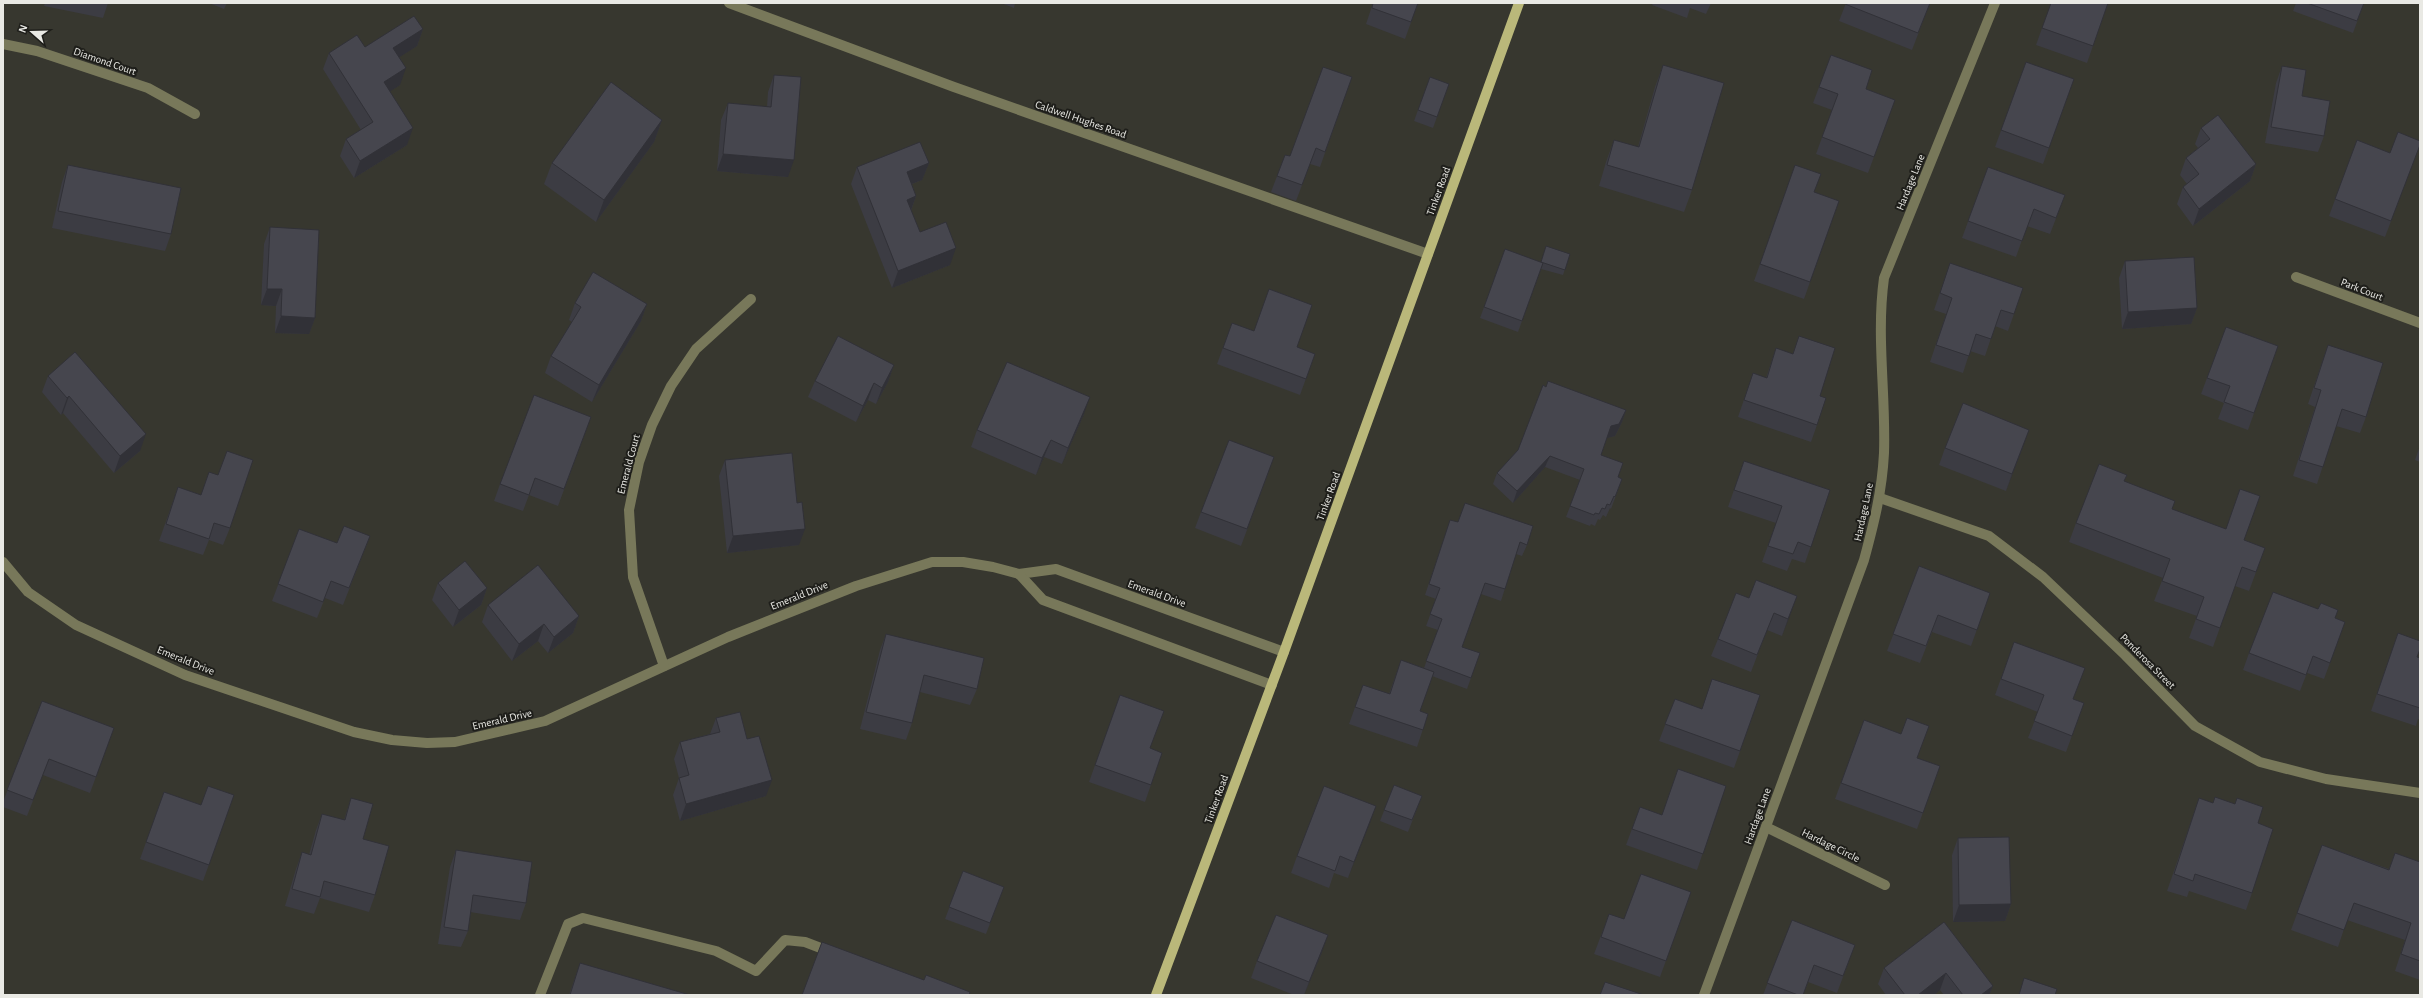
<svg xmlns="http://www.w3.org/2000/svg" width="2423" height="998" font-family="'Alegreya Sans',sans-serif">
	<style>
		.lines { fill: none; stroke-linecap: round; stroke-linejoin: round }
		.minor { stroke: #78785a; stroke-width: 10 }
		.major { stroke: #bab87a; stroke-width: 10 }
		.wall { fill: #3c3c43 }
		.shaded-wall { fill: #313137 }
		.building { fill: #46464e; stroke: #313137 }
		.labels { text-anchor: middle; stroke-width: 4; stroke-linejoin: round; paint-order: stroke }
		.street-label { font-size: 11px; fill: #e9e9e4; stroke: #1e1e1a }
	</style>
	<rect width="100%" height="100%" fill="#37372f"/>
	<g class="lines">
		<g class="minor">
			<polyline points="729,3 954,87 1428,254"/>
			<polyline points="3,44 37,51 148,88 195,114"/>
			<polyline points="2296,277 2420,323"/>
			<polyline points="1880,498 1989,536 2043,577 2125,655 2195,726 2260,762 2326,779 2420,793"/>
			<polyline points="3,562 28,592 76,625 185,675 354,732 392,740 427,743 455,742 545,721 728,637 856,586 932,562 963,562 993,567 1019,574 1056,569 1284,652"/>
			<polyline points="1019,574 1043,600 1272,685"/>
			<polyline points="664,666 633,577 629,510 639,462 652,425 671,386 696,349 751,299"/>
			<polyline points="1766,827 1885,885"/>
			<polyline points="540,995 568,924 583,918 716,951 756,971 785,940 805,942 831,952"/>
			<path d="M1704 995 1864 560C1874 523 1882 492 1884 453 1886 394 1876 336 1884 278L1995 3"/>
		</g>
		<polyline class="major" points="1156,995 1284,652 1519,3"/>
	</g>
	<g class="wall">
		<polygon points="45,3 108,3 103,18 44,6"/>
		<polygon points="209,3 227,3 224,9"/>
		<polygon points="1001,3 1015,3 1014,8"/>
		<polygon points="1373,3 1418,3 1405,39 1366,24"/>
		<polygon points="1653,3 1711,3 1706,14 1690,8 1687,18 1652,5"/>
		<polygon points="1846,3 1930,3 1912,50 1839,21"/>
		<polygon points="2051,3 2108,3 2087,63 2036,45"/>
		<polygon points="2296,3 2364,3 2353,33 2293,11"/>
		<polygon points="423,29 417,46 399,57 400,85 390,91 407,145 354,178 340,156 346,139 361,130 323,69 329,53 365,47"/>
		<polygon points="1831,55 1866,89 1895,100 1868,173 1816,154 1832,110 1813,103"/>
		<polygon points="2026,62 2074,79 2043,164 1995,147"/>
		<polygon points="1663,65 1692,190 1684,212 1599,186 1606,162 1614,140 1638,147 1655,87"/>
		<polygon points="2282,66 2324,136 2318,152 2265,143 2276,83"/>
		<polygon points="774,75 788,177 717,171 721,120 728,103 767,107 768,92"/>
		<polygon points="1352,77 1320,167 1310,164 1296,201 1271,192 1285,155 1290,156"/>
		<polygon points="1430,77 1449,84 1433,128 1414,121"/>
		<polygon points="662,120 654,142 596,222 544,184 552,163"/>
		<polygon points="2201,128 2256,164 2250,181 2193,226 2177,204 2183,187 2187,184 2180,175 2186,158 2198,148 2195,144"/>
		<polygon points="2357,140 2390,153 2420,145 2385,237 2329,216"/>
		<polygon points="929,163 922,180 912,184 916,196 911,211 920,232 950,265 892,288 851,184 857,167"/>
		<polygon points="68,165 171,234 165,251 52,228 62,182"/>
		<polygon points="1795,165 1814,192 1839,201 1804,299 1754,281"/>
		<polygon points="1988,167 2065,195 2050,234 2027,226 2016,257 1962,238"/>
		<polygon points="270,227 315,318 309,334 275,333 276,306 261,305 264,244"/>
		<polygon points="1505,249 1540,262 1570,254 1563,275 1541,269 1518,332 1480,318"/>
		<polygon points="2125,261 2197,308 2191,324 2122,329 2119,278"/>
		<polygon points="1950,263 2014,314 2008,331 1995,326 1985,356 1970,351 1963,373 1930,362 1946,314 1934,310"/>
		<polygon points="575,303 647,304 641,321 592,402 545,373 551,356 572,322 569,320"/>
		<polygon points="1232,323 1315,354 1300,395 1217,364"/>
		<polygon points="2226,327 2278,346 2248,430 2218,419 2224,403 2201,394"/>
		<polygon points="1799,336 1820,396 1817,425 1811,442 1738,417 1753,373 1766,378 1776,348 1793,354"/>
		<polygon points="2328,345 2366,417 2360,433 2336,426 2317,484 2293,476 2315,407 2308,404 2322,362"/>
		<polygon points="894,365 888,382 876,404 868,400 856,422 808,397 815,381"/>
		<polygon points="48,376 140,451 114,473 63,413 61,415 42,392"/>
		<polygon points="1546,387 1626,410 1622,422 1615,436 1607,438 1601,455 1618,477 1622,479 1611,509 1610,508 1606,517 1603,515 1600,520 1598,519 1595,526 1591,524 1590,526 1566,517 1580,480 1545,467 1513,503 1493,484 1497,473 1518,450"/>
		<polygon points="1084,414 1062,464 1044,457 1036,475 971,447 977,430"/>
		<polygon points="591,417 558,506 529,495 523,511 494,501 500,484"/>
		<polygon points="2420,446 2420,462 2415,460"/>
		<polygon points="2023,447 2006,491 1939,465 1945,448"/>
		<polygon points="725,460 799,545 727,553 719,476"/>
		<polygon points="1744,461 1830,490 1805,563 1792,559 1787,571 1762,562 1776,523 1728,507"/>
		<polygon points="1268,474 1241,546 1195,528 1201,512"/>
		<polygon points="2124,481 2172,509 2244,540 2265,548 2249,591 2235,586 2213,647 2189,638 2197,616 2154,601 2163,578 2069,542 2076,523"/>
		<polygon points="178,487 201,495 230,528 223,545 209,540 203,555 159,541"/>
		<polygon points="1465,503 1527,545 1522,556 1516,554 1501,601 1481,594 1462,647 1480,653 1467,689 1432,676 1420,711 1428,714 1417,747 1349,724 1363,685 1389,694 1401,660 1424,668 1438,630 1426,626 1436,599 1425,595 1450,520 1458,522"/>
		<polygon points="299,529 337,543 370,536 343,605 325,598 317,618 272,601"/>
		<polygon points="1919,566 1990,593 1971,646 1932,632 1920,663 1887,651"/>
		<polygon points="438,583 487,588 481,605 453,627 432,600"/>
		<polygon points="1797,596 1782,636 1767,630 1751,672 1711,656 1718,639 1749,598"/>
		<polygon points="488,605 579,616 573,633 548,653 538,641 512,661 482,622"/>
		<polygon points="2335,618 2345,622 2324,679 2307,673 2300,691 2243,670 2249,653"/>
		<polygon points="2398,633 2417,657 2420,658 2420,720 2418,719 2416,726 2371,711"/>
		<polygon points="886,634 977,689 970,705 920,692 912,723 906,740 860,729 880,650"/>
		<polygon points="2014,642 2073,699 2084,703 2066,752 2028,738 2038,712 1995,695"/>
		<polygon points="1120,695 1150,748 1162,753 1145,802 1089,782"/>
		<polygon points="1760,695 1734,768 1659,741 1675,699 1702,709"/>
		<polygon points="42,701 114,728 90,793 43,775 27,816 3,807 3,802"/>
		<polygon points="716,718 747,739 766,796 680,821 673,795 679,778 674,759 680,742 710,734"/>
		<polygon points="1864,720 1917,758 1940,766 1917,829 1835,799"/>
		<polygon points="1394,785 1422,796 1408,832 1380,821"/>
		<polygon points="1726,786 1697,870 1626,845 1640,807 1662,815"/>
		<polygon points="164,792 201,805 234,795 203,881 140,859"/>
		<polygon points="351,798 363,839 375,895 369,912 320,898 314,914 285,906 296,869 302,852 309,855 316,830 322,814 344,820"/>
		<polygon points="2199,798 2213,803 2235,804 2237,798 2258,823 2252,893 2246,910 2189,891 2187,897 2167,891"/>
		<polygon points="1376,806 1348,878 1334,873 1329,888 1291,873 1297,856"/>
		<polygon points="1958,838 2011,904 2005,921 1953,922 1952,855"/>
		<polygon points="2322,845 2389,869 2395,853 2420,862 2420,980 2395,971 2405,940 2347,920 2338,947 2291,930"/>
		<polygon points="456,850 526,903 520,920 470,912 468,931 461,947 438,944 450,867"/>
		<polygon points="963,871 1004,887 986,934 945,919"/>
		<polygon points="1691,892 1660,977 1594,954 1609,914 1624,919"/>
		<polygon points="1792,920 1849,961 1837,993 1808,982 1803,995 1763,995"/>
		<polygon points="1944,922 1993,986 1989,995 1944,995 1940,990 1934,995 1886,995 1878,984 1884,968"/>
		<polygon points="1322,952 1304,995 1294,995 1251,978 1257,961"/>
		<polygon points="580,963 690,995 569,995"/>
	</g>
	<g class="shaded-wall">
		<polygon points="423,29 417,46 387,65 393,48"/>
		<polygon points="406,68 400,85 378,99 384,82"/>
		<polygon points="662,120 654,142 596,222 604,200"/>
		<polygon points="413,128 407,145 354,178 360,161"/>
		<polygon points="723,154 794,160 788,177 717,171"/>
		<polygon points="929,163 922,180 901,188 907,172"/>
		<polygon points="2256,164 2250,181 2193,226 2199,209"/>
		<polygon points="916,196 910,213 907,200"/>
		<polygon points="956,248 950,265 892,288 898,271"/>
		<polygon points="267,289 282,289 276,306 261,305"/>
		<polygon points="647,304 641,321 592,402 599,385"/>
		<polygon points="2197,308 2191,324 2122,329 2128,312"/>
		<polygon points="281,316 315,318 309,334 275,333"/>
		<polygon points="894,365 888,382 876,404 882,388"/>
		<polygon points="874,383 868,400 856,422 863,406"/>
		<polygon points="69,396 63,413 61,415 67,398"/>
		<polygon points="1090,397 1084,414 1062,464 1068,448"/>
		<polygon points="1626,410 1622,422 1615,436 1607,438 1611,426"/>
		<polygon points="2029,430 2023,447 2006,491 2012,474"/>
		<polygon points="146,434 140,451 114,473 120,456"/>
		<polygon points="1051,440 1044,457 1036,475 1042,458"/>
		<polygon points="1550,456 1545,467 1513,503 1517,491"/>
		<polygon points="805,529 799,545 727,553 733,536"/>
		<polygon points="487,588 481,605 453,627 459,610"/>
		<polygon points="1797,596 1791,613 1782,636 1788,619"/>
		<polygon points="579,616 573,633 548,653 554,637"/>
		<polygon points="544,624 538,641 512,661 519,644"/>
		<polygon points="772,780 766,796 680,821 686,804"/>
		<polygon points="1376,806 1370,823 1348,878 1354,862"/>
		<polygon points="2011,904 2005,921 1953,922 1959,905"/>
		<polygon points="1328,935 1322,952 1304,995 1309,982"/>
		<polygon points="1946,973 1940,990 1934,995 1918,995"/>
		<polygon points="1993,986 1989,995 1981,995"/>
	</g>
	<g class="building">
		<polygon points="1373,3 1418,3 1411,22 1372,8"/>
		<polygon points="1846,3 1930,3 1918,33 1845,4"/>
		<polygon points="2051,3 2108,3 2093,46 2042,28"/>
		<polygon points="2307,3 2364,3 2357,21"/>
		<polygon points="414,16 423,29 393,48 406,68 384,82 413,128 360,161 346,139 373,122 329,53 357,35 365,47"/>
		<polygon points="1831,55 1872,70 1866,89 1895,100 1874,157 1822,137 1838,94 1819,87"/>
		<polygon points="2026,62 2074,79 2049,148 2001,130"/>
		<polygon points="1663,65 1724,83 1692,190 1607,165 1614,140 1639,147"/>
		<polygon points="2282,66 2306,70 2302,96 2330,101 2324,136 2271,127"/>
		<polygon points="1323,67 1352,77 1325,152 1316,148 1302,185 1277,176 1285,155 1290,156"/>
		<polygon points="774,75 801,77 794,160 723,154 728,103 771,107"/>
		<polygon points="1430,77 1449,84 1437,117 1418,110"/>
		<polygon points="611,82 662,120 604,200 552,163"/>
		<polygon points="2218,115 2256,164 2199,209 2183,187 2199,174 2186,158 2210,139 2201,128"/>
		<polygon points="2398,132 2420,141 2420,145 2391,221 2335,199 2357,140 2390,153"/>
		<polygon points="920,142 929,163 907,172 916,196 907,200 920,232 946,222 956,248 898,271 857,167"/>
		<polygon points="68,165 181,188 171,234 58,211"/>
		<polygon points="1795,165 1821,174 1814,192 1839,201 1810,282 1760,264"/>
		<polygon points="1988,167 2065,195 2056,218 2034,209 2022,241 1968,221"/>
		<polygon points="270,227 319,230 315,318 281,316 282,289 267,289"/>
		<polygon points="1546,246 1570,254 1565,270 1541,262"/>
		<polygon points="1505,249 1543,263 1522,321 1484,307"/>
		<polygon points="2194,257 2197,308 2128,312 2125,261"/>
		<polygon points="1950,263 2023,288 2014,314 2001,310 1991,339 1976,334 1969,356 1936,345 1952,298 1940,293"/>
		<polygon points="593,272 647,304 599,385 551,356 581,307 575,303"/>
		<polygon points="1269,289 1312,305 1297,347 1315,354 1306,379 1223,348 1232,323 1254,331"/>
		<polygon points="2226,327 2278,346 2254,413 2224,402 2230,386 2207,378"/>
		<polygon points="838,336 894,365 882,388 874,383 863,406 815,381"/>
		<polygon points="1799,336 1835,348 1820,396 1826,398 1817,425 1744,400 1753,373 1767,378 1776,348 1793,354"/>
		<polygon points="2328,345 2383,363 2366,417 2342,409 2323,467 2299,460 2321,390 2314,388"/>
		<polygon points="75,352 146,434 120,456 69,396 67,398 48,376"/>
		<polygon points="1007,362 1090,397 1068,448 1051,440 1042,458 977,430"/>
		<polygon points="1548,381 1626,410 1619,424 1611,426 1601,455 1623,463 1618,477 1622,479 1615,497 1614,496 1610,505 1607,504 1605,509 1602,508 1599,514 1595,513 1594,515 1570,506 1584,469 1550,456 1517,491 1497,473 1518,450 1543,385 1546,387"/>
		<polygon points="534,395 591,417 564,489 535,478 529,495 500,484"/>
		<polygon points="1963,403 2029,430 2012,474 1945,448"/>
		<polygon points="1229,440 1274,457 1247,529 1201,512"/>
		<polygon points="227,451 253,460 230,528 214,523 209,539 166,524 178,487 201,495 209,472 218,475"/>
		<polygon points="792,453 797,503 802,502 805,529 733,536 725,460"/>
		<polygon points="1744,461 1830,490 1811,547 1798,542 1793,554 1768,546 1782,506 1734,490"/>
		<polygon points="2099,464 2127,475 2124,481 2175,501 2172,509 2226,529 2240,489 2260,496 2244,540 2265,548 2256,572 2242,567 2220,628 2196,619 2204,597 2162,581 2170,559 2076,523"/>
		<polygon points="1465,503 1533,526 1527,545 1520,542 1505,589 1485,583 1462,647 1480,653 1471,678 1426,661 1442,619 1430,614 1440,588 1429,584 1450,520 1458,522"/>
		<polygon points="344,526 370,536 349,588 331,581 323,602 278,584 299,529 337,543"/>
		<polygon points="465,561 487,588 459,610 438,583"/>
		<polygon points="538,565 579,616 554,637 544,624 519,644 488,605"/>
		<polygon points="1919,566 1990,593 1977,630 1938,615 1926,646 1893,634"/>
		<polygon points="1756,580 1797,596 1788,619 1774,613 1757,655 1718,639 1736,593 1749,598"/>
		<polygon points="2273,592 2318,609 2321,603 2338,610 2335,618 2345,622 2330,663 2313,656 2306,675 2249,653"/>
		<polygon points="2398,633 2420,641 2420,649 2417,657 2420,658 2420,708 2377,694"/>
		<polygon points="886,634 984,658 977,689 924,675 912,723 866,712"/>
		<polygon points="2014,642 2085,668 2073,699 2084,703 2072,736 2034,721 2044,695 2001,679"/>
		<polygon points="1401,660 1434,672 1420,711 1428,714 1423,730 1355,707 1363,685 1390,694"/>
		<polygon points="1712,679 1760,695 1740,751 1665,724 1675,699 1702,709"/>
		<polygon points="1120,695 1164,711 1150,748 1162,753 1151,785 1095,765"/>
		<polygon points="42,701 114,728 96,777 49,759 33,800 7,790"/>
		<polygon points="740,712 747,739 759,736 772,780 686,804 679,778 689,775 680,742 720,732 716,718"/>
		<polygon points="1907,718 1929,726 1917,758 1940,766 1923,813 1841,783 1864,720 1901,734"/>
		<polygon points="1678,769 1726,786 1703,854 1632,829 1640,807 1662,815"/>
		<polygon points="1394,785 1422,796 1412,820 1384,810"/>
		<polygon points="208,786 234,795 209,865 146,842 164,792 201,805"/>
		<polygon points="1324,786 1376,806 1354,862 1340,856 1335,871 1297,856"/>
		<polygon points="2215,797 2235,804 2237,798 2263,807 2258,823 2273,829 2252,893 2195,874 2193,881 2174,874 2199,798 2213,803"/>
		<polygon points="351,798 373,804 363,839 389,846 375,895 324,881 320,897 292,889 302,852 311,855 322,814 345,820"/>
		<polygon points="2009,837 2011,904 1959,905 1958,838"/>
		<polygon points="2322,845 2389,870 2395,853 2420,862 2420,961 2401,954 2411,923 2354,903 2344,930 2297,913"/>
		<polygon points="456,850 532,862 526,903 473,895 468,931 444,927"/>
		<polygon points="963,871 1004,887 990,923 949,907"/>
		<polygon points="1641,874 1691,892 1666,961 1601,937 1609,914 1624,919"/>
		<polygon points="1276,915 1328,935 1309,982 1257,961"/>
		<polygon points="1792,920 1855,945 1843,976 1814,965 1803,995 1798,995 1767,983"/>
		<polygon points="1944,922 1993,986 1981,995 1963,995 1946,973 1918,995 1905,995 1884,968"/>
		<polygon points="822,942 924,980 926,975 970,992 969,995 802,995"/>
		<polygon points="580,963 690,995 570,995"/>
		<polygon points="2024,978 2057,989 2055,995 2019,995"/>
		<polygon points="1605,982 1644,995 1600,995"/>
	</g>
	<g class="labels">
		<g class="street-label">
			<text transform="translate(105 61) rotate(19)" y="4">Diamond Court</text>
			<text transform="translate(1081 119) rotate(19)" y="4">Caldwell Hughes Road</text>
			<text transform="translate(1910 182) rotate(-68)" y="4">Hardage Lane</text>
			<text transform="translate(1438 191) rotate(-70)" y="4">Tinker Road</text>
			<text transform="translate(2362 289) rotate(21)" y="4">Park Court</text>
			<text transform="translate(628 464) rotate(-75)" y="4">Emerald Court</text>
			<text transform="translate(1328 496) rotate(-70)" y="4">Tinker Road</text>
			<text transform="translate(1863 512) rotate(-78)" y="4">Hardage Lane</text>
			<text transform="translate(1157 593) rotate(20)" y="4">Emerald Drive</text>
			<text transform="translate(799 595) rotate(-22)" y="4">Emerald Drive</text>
			<text transform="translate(186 660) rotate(22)" y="4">Emerald Drive</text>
			<text transform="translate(2148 661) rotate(45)" y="4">Ponderosa Street</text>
			<text transform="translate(502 719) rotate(-13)" y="4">Emerald Drive</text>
			<text transform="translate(1216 799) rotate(-70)" y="4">Tinker Road</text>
			<text transform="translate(1757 816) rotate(-70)" y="4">Hardage Lane</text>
			<text transform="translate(1831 845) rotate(26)" y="4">Hardage Circle</text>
		</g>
	</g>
	<rect width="2423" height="998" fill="none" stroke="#e9e9e4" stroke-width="8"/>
	<g transform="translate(32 32) rotate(290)" stroke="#1e1e1a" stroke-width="3" paint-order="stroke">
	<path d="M0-3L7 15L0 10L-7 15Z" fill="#e9e9e4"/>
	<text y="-6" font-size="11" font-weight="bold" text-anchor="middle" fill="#e9e9e4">N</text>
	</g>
</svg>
